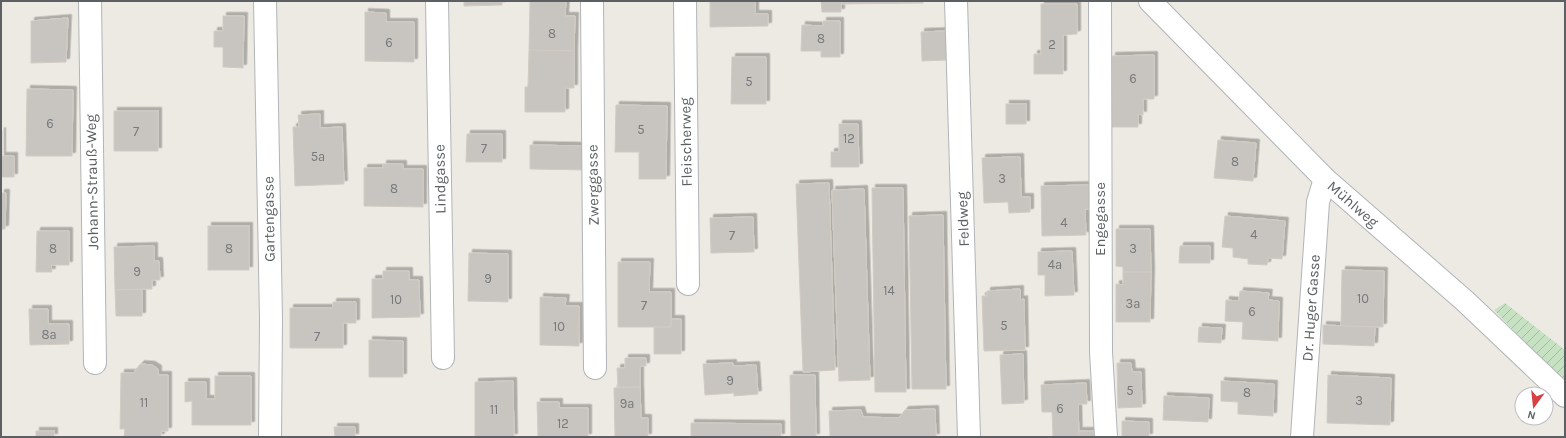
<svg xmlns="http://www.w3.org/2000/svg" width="1566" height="438" font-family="Karla,sans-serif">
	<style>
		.garden { fill: url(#garden-furrows) }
		.building { fill: #c8c5c0; stroke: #d1cbc3; filter: url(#shadow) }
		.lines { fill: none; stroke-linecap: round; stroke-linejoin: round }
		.minor-casing { stroke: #b1b4b8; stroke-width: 24 }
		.minor { stroke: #fff; stroke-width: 22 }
		.labels { text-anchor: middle; stroke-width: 3; stroke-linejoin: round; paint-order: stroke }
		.number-label { font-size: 13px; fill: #77797a }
		.street-label { font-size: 15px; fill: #5c6063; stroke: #fff }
	</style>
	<defs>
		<pattern id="garden-furrows" width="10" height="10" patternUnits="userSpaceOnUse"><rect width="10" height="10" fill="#c6e2c3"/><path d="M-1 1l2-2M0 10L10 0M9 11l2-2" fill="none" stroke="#a4bba2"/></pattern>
		<filter id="shadow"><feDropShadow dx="3.5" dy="-3.5" stdDeviation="0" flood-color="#0004"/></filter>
	</defs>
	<rect width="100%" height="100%" fill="#edeae4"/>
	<polygon class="garden" points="1505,303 1565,350 1565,385 1494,310"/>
	<g class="building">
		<polygon points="464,1 502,1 502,5 464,6"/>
		<polygon points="530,1 566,1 565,16 575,16 574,51 529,50"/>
		<polygon points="710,1 755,1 755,14 768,14 768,26 710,27"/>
		<polygon points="821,1 923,1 923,3 841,4 841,12 822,12"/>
		<polygon points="1041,4 1077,4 1077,34 1063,35 1063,74 1034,74 1034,54 1041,54"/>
		<polygon points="365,12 386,13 386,22 414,22 414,62 365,61"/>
		<polygon points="223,16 244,16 243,68 223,67 223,47 214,47 214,31 223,31"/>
		<polygon points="68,18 66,62 31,63 31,21"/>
		<polygon points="823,21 840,21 840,57 821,57 821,51 801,51 802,25 823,26"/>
		<polygon points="947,31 948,60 922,61 921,32"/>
		<polygon points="529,50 574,51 574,88 565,88 565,112 525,112 525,87 528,87"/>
		<polygon points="1154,55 1154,99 1143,99 1143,115 1138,114 1138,127 1112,127 1112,56"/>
		<polygon points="732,57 766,57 766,104 731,104"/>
		<polygon points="27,89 73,90 72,156 26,156"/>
		<rect x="1006" y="104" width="20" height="20"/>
		<polygon points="616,105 667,106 666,179 639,179 639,152 615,152"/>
		<rect x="114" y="111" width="44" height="40"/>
		<polygon points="320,114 320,128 342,127 344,184 295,186 293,127 299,127 298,115"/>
		<polygon points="839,124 858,124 859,167 831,167 831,152 839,152"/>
		<polygon points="1,131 2,131 2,156 14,156 14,177 1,177"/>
		<polygon points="467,134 502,134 502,162 466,162"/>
		<polygon points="1218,140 1256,143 1253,181 1214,178"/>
		<polygon points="530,145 585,146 585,170 530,169"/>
		<polygon points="1020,157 1021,197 1030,197 1030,212 1009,213 1008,202 984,203 982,158"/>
		<polygon points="383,164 403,164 403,169 423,169 423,207 364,206 364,168 383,168"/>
		<polygon points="829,183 835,370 803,372 796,184"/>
		<polygon points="1091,185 1091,209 1085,209 1086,235 1042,236 1041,186"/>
		<polygon points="872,188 903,188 906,392 875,392"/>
		<polygon points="864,189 870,380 839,381 832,190"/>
		<polygon points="1,193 6,193 5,229 1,229"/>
		<polygon points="943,215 946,389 912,389 909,216"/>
		<polygon points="1225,216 1285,221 1282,259 1268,258 1267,265 1248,264 1248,259 1233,257 1233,248 1222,247"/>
		<polygon points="753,217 754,252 711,253 710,218"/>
		<rect x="208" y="226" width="41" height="44"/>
		<polygon points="1116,229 1150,229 1151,272 1123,272 1123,267 1116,266"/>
		<polygon points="37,231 69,231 69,265 51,265 52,272 36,272"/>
		<polygon points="154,246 154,261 159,261 160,280 152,280 152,289 115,290 114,247"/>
		<polygon points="1180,246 1210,246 1210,263 1179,263"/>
		<polygon points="1072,251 1074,295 1045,296 1045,275 1038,275 1038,252"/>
		<polygon points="469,253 508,254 508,302 468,301"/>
		<polygon points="618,262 650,262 649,292 671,292 671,327 618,327"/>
		<polygon points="1342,270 1384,271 1383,327 1341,326"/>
		<polygon points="383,271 409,271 409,280 419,280 420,317 372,318 372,279 383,279"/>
		<polygon points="1123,272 1151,272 1150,322 1116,322 1116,284 1123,285"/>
		<polygon points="142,289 142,316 116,316 115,290"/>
		<polygon points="1020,289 1020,300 1024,299 1025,350 984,351 982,296 987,296 987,291"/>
		<polygon points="1240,291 1269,293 1268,300 1279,301 1278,341 1242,339 1243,322 1225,321 1226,300 1239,301"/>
		<polygon points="540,297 566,298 565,306 579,306 579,346 540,345"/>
		<polygon points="333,302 356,302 356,323 343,323 343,348 290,348 290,308 333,308"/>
		<polygon points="29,309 48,309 48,324 69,324 69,344 30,345"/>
		<polygon points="671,319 681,319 681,354 654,354 654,327 671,327"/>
		<polygon points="1323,325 1375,327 1374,346 1323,344"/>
		<polygon points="1199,327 1222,328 1221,343 1198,342"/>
		<polygon points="369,340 403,341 403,377 369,377"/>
		<polygon points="1023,354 1024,403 1002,404 1000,355"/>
		<polygon points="625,358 646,358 646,366 640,366 640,387 618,387 617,368 625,368"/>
		<polygon points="733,363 733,366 756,365 758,394 734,396 734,393 705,395 703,364"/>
		<polygon points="1117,363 1131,363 1132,372 1141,372 1142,407 1118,408"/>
		<polygon points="141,364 152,365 158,369 158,375 168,375 168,431 161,431 161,437 124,437 125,429 120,429 121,373 134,373 135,370"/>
		<polygon points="790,375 815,375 816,437 791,437"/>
		<polygon points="1328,375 1391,378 1390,425 1327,423"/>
		<polygon points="215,376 251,376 251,425 192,425 192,401 185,402 185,382 206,382 206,399 215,399"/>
		<polygon points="513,381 514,437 475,437 475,382"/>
		<polygon points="1221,381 1274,384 1273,416 1238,414 1238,402 1221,401"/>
		<polygon points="1086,383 1087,404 1078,404 1079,437 1053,437 1052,412 1042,412 1041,385"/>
		<polygon points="640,387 641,418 648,418 648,437 615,437 614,388"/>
		<polygon points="1164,396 1209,398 1208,422 1163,420"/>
		<polygon points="537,402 559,402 559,408 588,408 588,437 538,437"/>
		<polygon points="935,409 936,437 830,437 829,411 861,410 863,417 899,418 905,410"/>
		<polygon points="1122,421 1149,422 1149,437 1122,437"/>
		<polygon points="691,423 781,424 781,437 691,437"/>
		<polygon points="334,427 355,427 355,437 335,437"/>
		<rect x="36" y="431" width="18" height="6"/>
		<rect x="1079" y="431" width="21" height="6"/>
	</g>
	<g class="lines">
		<g class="minor-casing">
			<g id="minor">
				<polyline points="90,1 95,363"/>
				<polyline points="265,1 271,319 270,437"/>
				<polyline points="437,1 443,358"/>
				<polyline points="592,1 595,368"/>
				<polyline points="685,1 688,284"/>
				<polyline points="956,1 969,437"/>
				<polyline points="1100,1 1101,352 1106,437"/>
				<polyline points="1150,1 1325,179 1465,301 1565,396"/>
				<polyline points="1302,437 1318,202 1325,179"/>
			</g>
		</g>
		<use href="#minor" class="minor"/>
	</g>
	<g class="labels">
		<g class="number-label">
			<text x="552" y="38">8</text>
			<text x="821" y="43">8</text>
			<text x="389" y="47">6</text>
			<text x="1052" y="49">2</text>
			<text x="1133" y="83">6</text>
			<text x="749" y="86">5</text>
			<text x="50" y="128">6</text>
			<text x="641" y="134">5</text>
			<text x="136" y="136">7</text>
			<text x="849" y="143">12</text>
			<text x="484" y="153">7</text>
			<text x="318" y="161">5a</text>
			<text x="1235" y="166">8</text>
			<text x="1002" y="183">3</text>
			<text x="394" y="193">8</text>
			<text x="1064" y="227">4</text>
			<text x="1254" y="239">4</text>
			<text x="732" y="240">7</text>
			<text x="53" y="253">8</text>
			<text x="229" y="253">8</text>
			<text x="1133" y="253">3</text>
			<text x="1055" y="269">4a</text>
			<text x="137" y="276">9</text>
			<text x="488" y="283">9</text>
			<text x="889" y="295">14</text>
			<text x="1363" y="303">10</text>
			<text x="396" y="304">10</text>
			<text x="1133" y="308">3a</text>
			<text x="644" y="310">7</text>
			<text x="1252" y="316">6</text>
			<text x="1004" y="330">5</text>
			<text x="559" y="331">10</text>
			<text x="49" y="339">8a</text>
			<text x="317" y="341">7</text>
			<text x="730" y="385">9</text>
			<text x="1130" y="395">5</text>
			<text x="1247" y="397">8</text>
			<text x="1359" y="405">3</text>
			<text x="144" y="407">11</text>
			<text x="627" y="408">9a</text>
			<text x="1060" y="413">6</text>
			<text x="494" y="414">11</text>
			<text x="563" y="428">12</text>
		</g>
		<g class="street-label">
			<text transform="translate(686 142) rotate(-91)" y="5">Fleischerweg</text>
			<text transform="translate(440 179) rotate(-91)" y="5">Lindgasse</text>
			<text transform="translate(92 182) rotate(-91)" y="5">Johann-Strauß-Weg</text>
			<text transform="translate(593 185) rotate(-91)" y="5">Zwerggasse</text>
			<text transform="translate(1353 204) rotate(41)" y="5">Mühlweg</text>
			<text transform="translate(269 219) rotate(-91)" y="5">Gartengasse</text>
			<text transform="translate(963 219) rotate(-92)" y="5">Feldweg</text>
			<text transform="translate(1100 219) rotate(-90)" y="5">Engegasse</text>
			<text transform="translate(1311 308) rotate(-86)" y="5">Dr. Huger Gasse</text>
		</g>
	</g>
	<rect width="1566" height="438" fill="none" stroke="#5c6063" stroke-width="4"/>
	<g transform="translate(1534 406) rotate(195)"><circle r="19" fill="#ffffff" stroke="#bebfc1"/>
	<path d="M0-3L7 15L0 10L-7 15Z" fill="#d73f42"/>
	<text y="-6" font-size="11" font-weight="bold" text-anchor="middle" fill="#5c6063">N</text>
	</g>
</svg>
